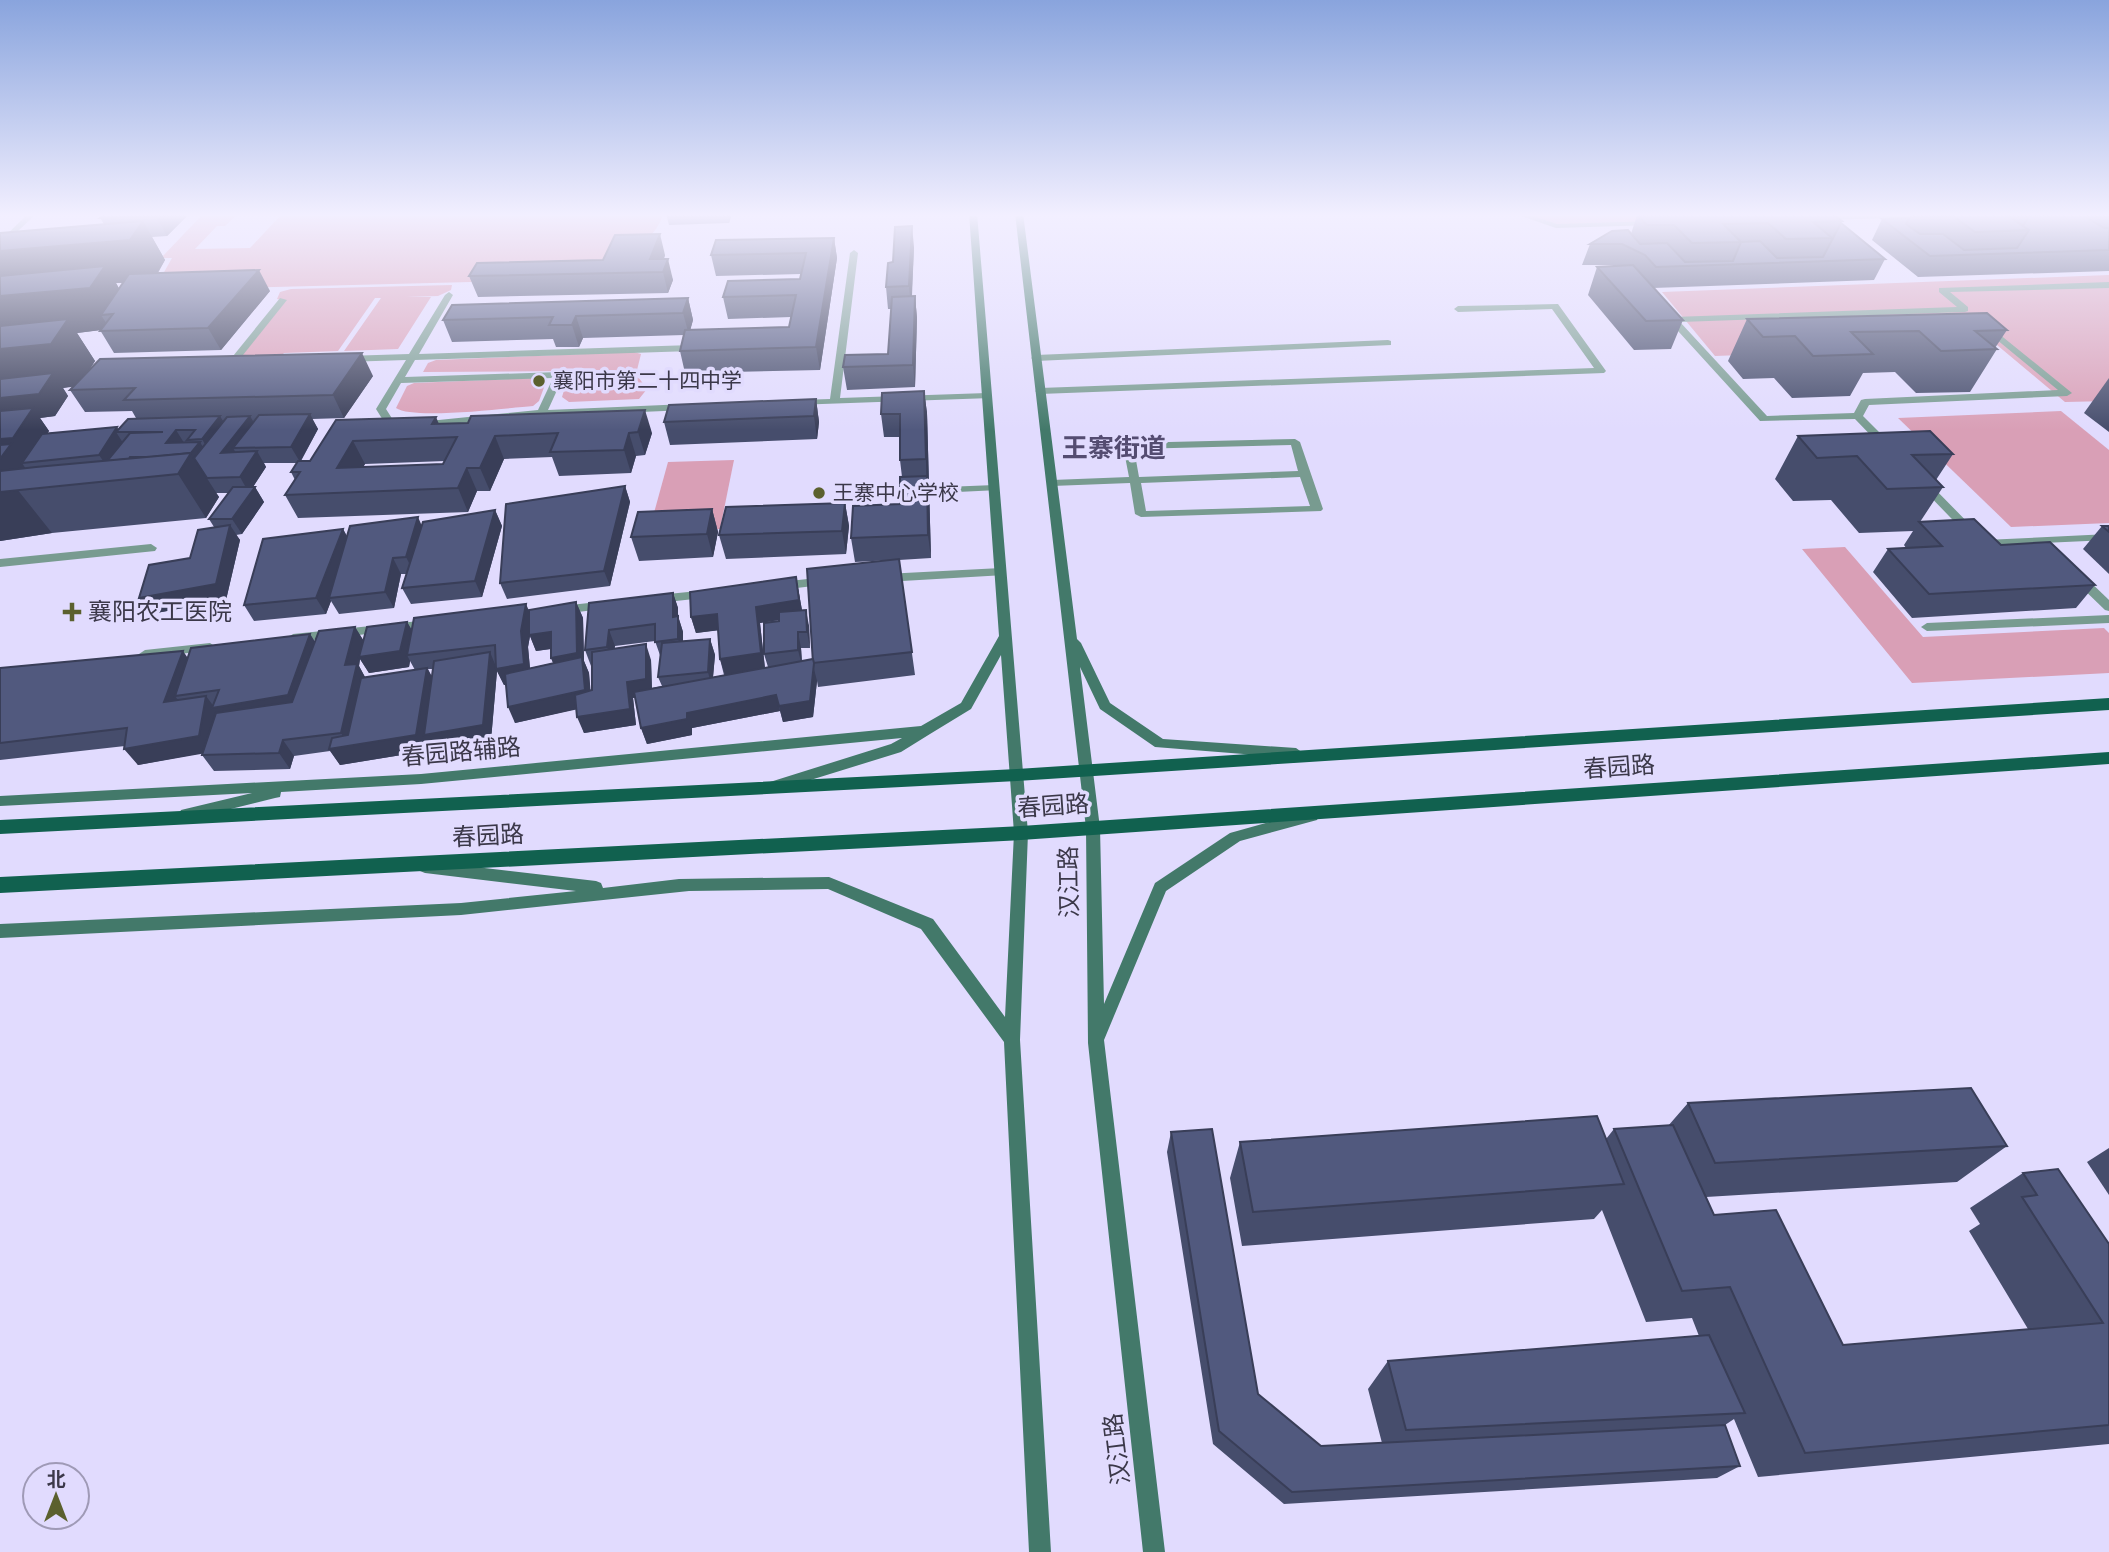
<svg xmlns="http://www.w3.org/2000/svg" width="2109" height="1552" font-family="Lora,'Noto Sans SC',serif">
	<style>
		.green { fill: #d99fb6 }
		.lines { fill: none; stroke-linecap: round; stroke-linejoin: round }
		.lane { fill: #789b90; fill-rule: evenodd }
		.street { fill: #789b90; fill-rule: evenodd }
		.secondary { fill: #43796a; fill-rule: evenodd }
		.primary { fill: #11614f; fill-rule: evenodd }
		.wall { fill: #464d6c; fill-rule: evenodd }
		.shaded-wall { fill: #393e58 }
		.building { fill: #51597e; stroke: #393e58; stroke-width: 2; fill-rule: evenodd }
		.poi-dot { fill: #5b602e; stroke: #e1dbfe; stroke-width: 2.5 }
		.labels { text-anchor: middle; stroke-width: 7; stroke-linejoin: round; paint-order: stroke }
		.far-poi-label { font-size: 21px; fill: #3b3849; stroke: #e1dbfe; text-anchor: start }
		.poi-label { font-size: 24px; fill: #3b3849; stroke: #e1dbfe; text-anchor: start }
		.street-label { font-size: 24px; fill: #3b3849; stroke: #e1dbfe }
		.far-district-label { font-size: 26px; font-weight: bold; fill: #544c71; stroke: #e1dbfe }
	</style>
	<rect width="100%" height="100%" fill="#e1dbfe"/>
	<g class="green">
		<path d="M204 213H239L225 226H217L195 249 250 248 283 213H663C659 239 615 264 595 279L154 290 172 258H161Z"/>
		<polygon points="1516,213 1900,213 1556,226"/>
		<polygon points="2109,275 2109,401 2065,402 1997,345 1715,356 1662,292"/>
		<polygon points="452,285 451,290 438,296 406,297 431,297 398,349 344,351 381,298 375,298 338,351 284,353 276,361 232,363 282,300 277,299 280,292 291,289"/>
		<polygon points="634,352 641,354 636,374 647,389 639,399 569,402 562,397 569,374 564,371 423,372 428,363 436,360"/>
		<path d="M533 378 546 382 539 401 533 406C507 408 413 420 396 408L407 386 414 383Z"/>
		<polygon points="2061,411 2109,450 2109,523 2011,527 1898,418"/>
		<polygon points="734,460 720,529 649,531 668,462"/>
		<polygon points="1845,547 1923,637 2104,628 2109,633 2109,673 1912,683 1802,549"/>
	</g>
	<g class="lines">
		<g class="lane">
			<polygon points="29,213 37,213 0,248 0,241"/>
			<polygon points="854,250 858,253 840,398 987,393 992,396 991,398 794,405 794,401 798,400 830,399 850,253"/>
			<polygon points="2109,282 2109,288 1950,292 1968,307 1968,311 1965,312 1680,322 1767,416 1854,413 1861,400 1865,399 2058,390 1985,330 1985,326 1988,325 2072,393 2067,396 1869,405 1863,416 1891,444 1892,446 1887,449 1883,448 1855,419 1760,421 1668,320 1673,317 1957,307 1939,292 1939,288"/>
			<path d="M449 292 453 295 419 354 692 345 697 348 692 351 415 360 405 377 559 372 564 375 548 410 687 404 692 407 687 410 524 417 419 428 386 425 376 409 406 360 345 362 340 359 345 356 409 354 445 295ZM553 378 538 410 419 422 393 420 386 409 401 383Z"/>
			<polygon points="280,298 287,300 235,365 229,365 229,361"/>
			<polygon points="1558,304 1606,371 1604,373 1040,394 1035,391 1040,388 1594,368 1552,309 1458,312 1454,309 1458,306"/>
			<polygon points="1388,340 1391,341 1391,345 1036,361 1031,358 1036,355"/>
			<path d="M1295 439 1300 442 1323 509 1321 511 1141 517 1135 514 1130 483 1052 486 1047 483 1052 480 1129 477 1123 446 1128 443ZM1291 445 1298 471 1139 477 1134 449ZM1300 477 1310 506 1146 511 1141 483Z"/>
			<polygon points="1923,480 1927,481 1985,540 2109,534 2109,540 1978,546 1919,485 1918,483"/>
			<polygon points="995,485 999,486 999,490 895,495 890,492 895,489"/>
			<polygon points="151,544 157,548 155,551 0,567 0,559"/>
			<polygon points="2080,575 2084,576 2109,600 2109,611 2105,610 2076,582 2076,576"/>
			<polygon points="2109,615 2109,623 1927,631 1921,627 1927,623"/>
		</g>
		<g class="street">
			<polygon points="1512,213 1523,213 1557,224 1652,221 1656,223 1652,225 1556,228"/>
			<polygon points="1927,213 1931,213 1931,217 1819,220 1815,218 1819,216"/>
			<polygon points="1001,568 1005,569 1005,575 885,582 879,578 885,574"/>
			<polygon points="826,577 830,578 830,584 780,590 774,586 780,582"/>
			<polygon points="708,590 714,594 712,597 658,603 652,599 658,595"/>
			<polygon points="607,601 611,602 613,605 611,608 561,614 555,610 561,606"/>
			<polygon points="429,620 435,624 433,627 293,642 287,638 293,634"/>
			<polygon points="210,643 216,647 214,650 145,658 139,654 145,650"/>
		</g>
		<g class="secondary">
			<polygon points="969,213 977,213 1028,833 1020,1040 1051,1552 1029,1552 1004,1042 921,929 828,889 689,891 461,915 0,938 0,924 461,903 576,891 425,873 420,871 418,867 420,863 425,861 596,881 601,883 603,888 679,879 829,877 933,919 1005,1017 1014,833 1001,655 971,709 930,734 901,752 775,791 770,790 768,786 770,782 891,744 902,738 421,784 281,792 280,797 275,798 186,820 181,818 179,814 181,810 252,793 0,806 0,796 421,774 921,726 961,703 999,636"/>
			<polygon points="1015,213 1023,213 1077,639 1081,643 1110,703 1163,739 1296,748 1303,753 1296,758 1155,747 1100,709 1080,667 1100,828 1104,1004 1155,883 1230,833 1312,810 1317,812 1319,816 1317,820 1240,841 1166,891 1104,1040 1165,1552 1143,1552 1088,1043 1086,828"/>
		</g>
		<g class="primary">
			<polygon points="2109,698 2109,710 1017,781 0,834 0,820 1017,769"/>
			<polygon points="2109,752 2109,764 1021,840 0,893 0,877 1021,826"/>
		</g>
	</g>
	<g class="wall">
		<path d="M93 213H190L167 236 152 237 165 260 158 273 270 291 221 350 114 353 100 330 77 333 95 361 89 370 373 376 344 418 312 419 318 429 301 461H310L336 420 652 433 645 455 636 456 631 473 559 476 552 457 504 459 490 491H477L468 512 298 518 285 495 295 480 291 472 297 463H264L266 467 253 487H255L264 502 242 534 236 535 240 540 226 600 151 614 139 598 190 558 214 527 209 519 228 493H216L219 497 206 518 52 533 0 541V233L104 224 100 218 105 213ZM116 283H123L119 289ZM73 386 70 390 85 412 132 411 136 418 119 429 47 433 49 431 40 418 55 416 68 396 63 388ZM445 461 443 464 363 467 365 464Z"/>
		<polygon points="666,213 732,213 729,223 669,225"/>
		<polygon points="1912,213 2027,213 2030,215 2109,213 2109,271 1918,277 1872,240 1882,219 1909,218"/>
		<polygon points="1637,215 1842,221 1841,223 1885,259 1874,280 1653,288 1683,320 1671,349 1634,350 1588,295 1597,267 1616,266 1614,265 1582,265 1590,244 1631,234"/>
		<polygon points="834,238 837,258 820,370 685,373 680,351 684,335 583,338 579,347 556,347 553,339 452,342 443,320 688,298 693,320 690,330 789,327 791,317 728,319 723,297 800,279 801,274 716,276 711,255"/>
		<polygon points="914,247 912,296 915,296 917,318 915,387 847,390 843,367 888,354 891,309 888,309 886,287 893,262"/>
		<polygon points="665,255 664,259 673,280 668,293 478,297 469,276 603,260"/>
		<polygon points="1747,319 2007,330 1995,348 1997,349 1970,392 1916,393 1895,372 1863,373 1850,396 1792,398 1774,378 1743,379 1728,361"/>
		<polygon points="2109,378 2109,432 2084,413"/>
		<path d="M924 391 927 413 931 558 899 560 915 675 818 687 817 681 813 717 783 722 780 711 692 728V735L647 744 641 728 635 697 633 698 636 725 584 733 576 709 515 723 506 685H504L497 671 491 740 433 751 427 741 426 751 340 765 330 751 294 756 290 769 214 771 202 755V753L138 765 125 746 0 760V668L188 658 310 634 315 642 355 627 363 640 407 622 412 630 529 613 576 602 583 618 584 661 589 673 590 691 592 690V665L591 666 585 650 589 603 673 593 678 608V616L683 632V641L710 639 715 655 713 677 724 675 720 659 718 630 696 633 691 617 796 577 802 610 809 626 810 648H801L802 661 813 659 891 560 855 562 851 538 900 504 902 477 900 460V437H884L881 414ZM779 620 764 654 768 667 765 668 760 623ZM530 636 536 651 551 649V658L553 663 530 668 528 647ZM655 641 661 658 658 677 662 686 652 688 651 660 614 649 615 646ZM360 659 369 673 409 667 410 661 415 670 365 677 359 666ZM428 669H433L432 677Z"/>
		<polygon points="816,399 819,422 817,439 670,445 664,422"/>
		<polygon points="1798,436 1953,454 1936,480 1943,487 1920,522 2001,545 2095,585 2076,608 1912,618 1873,572 1888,549 1906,548 1904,545 1913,531 1859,533 1831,500 1793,501 1775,479"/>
		<polygon points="625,486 630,502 610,586 507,599 500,583"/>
		<polygon points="845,503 849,526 846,554 726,559 719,535"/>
		<polygon points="712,509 718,532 713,557 639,561 631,537"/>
		<polygon points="495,510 502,526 482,597 411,604 402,588 407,574 401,574 394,608 339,614 331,601 326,614 254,621 244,605 343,529 347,537 422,526"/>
		<polygon points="2102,526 2109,526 2109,574 2083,549"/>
		<polygon points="1688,1103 2007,1146 1957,1182 1706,1197 1714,1215 1843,1345 2028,1329 1969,1231 1980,1224 1970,1208 2023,1173 2109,1244 2109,1444 1758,1477 1734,1419 1725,1425 1740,1466 1717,1478 1284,1504 1213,1444 1167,1152 1171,1132 1258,1394 1321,1446 1382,1443 1368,1389 1388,1361 1699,1336 1692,1318 1646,1322 1602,1210 1594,1219 1242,1246 1230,1178 1240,1142 1606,1139 1614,1129 1668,1126"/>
		<polygon points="2109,1148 2109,1195 2087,1162"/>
	</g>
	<g class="shaded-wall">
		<polygon points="159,213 190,213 167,236 156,216"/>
		<polygon points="727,213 732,213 729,223"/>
		<polygon points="143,221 165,260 153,280 116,283 130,307 113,314 101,315 110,329 77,333 95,361 79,386 63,388 68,396 55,416 40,418 49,431 30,461 22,463 26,469 17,489 52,533 0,541 0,251"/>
		<polygon points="912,226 914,247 911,308 909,286"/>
		<polygon points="660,234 665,255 659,272 650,259"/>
		<polygon points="834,238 837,258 820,370 816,347"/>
		<polygon points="668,259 673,280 668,293 663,272"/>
		<polygon points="259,270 270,291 221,350 208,328"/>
		<polygon points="915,296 917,318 915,387 913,365"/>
		<polygon points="688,298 693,320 689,335 683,313"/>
		<polygon points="576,316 583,338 579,347 572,325"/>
		<polygon points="362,353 373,376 344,418 333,395"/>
		<polygon points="924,391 927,413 931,558 928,535"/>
		<polygon points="816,399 819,422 817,439 814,416"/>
		<polygon points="645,410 652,433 645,455 638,432"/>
		<polygon points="310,414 318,429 300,462 291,447"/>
		<polygon points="220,416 229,431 211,455 202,439"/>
		<polygon points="250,416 259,431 233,448 239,458 221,453"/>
		<polygon points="436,417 445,438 432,424"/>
		<polygon points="117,427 120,432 116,432 125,446 110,471 99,455"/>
		<polygon points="176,430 186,446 166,443"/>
		<polygon points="629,433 636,456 631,473 624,450"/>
		<polygon points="495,436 504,459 490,491 480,468"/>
		<polygon points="353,441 365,464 349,492 337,468"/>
		<polygon points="200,442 209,457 201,469 219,497 206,518 178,474 174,475"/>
		<polygon points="257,451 266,467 249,493 240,477"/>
		<polygon points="467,468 477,491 468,512 458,488"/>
		<polygon points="625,486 630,502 610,586 604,571"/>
		<polygon points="255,487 264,502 242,534 232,519"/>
		<polygon points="845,503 849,526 846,554 842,531"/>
		<polygon points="712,509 718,532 713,557 707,534"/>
		<polygon points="495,510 502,526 482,597 475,581"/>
		<polygon points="418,517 425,533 414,573 406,557"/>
		<polygon points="230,525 240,540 226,600 151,614 139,598 216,584"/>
		<polygon points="343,529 352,545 329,598 331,601 326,614 316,598"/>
		<polygon points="393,558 401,574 394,608 385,592"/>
		<polygon points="796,577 803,616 760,623 765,669 725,675 720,659 756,607"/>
		<polygon points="673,593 678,608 678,633 673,617"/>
		<polygon points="576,602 583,618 584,661 589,673 592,706 515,723 508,707 558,673 551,658"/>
		<polygon points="526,604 533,620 551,632 557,648 536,651 530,636 528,647 531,680 504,685 497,671 491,740 433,751 427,741 426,751 340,765 329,749 349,746 341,733 345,665 355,627 365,643 407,622 416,638 407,655 410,661 409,667 369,673 360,659 359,666 366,679 427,668 436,684 490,652 497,669 521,631"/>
		<polygon points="806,610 809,626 810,648 807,632"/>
		<polygon points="717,614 721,630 696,633 691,617"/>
		<polygon points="678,616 683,632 683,655 678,639"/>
		<polygon points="609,630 615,646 613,663 607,647"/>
		<polygon points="798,632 801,648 802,666 798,650"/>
		<polygon points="310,634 320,650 299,711 212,752 138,765 124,749 206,696 215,708"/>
		<polygon points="710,639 715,655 712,688 708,672"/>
		<polygon points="646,644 651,660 652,695 633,698 636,725 584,733 577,717 627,682"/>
		<polygon points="183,651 194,667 175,696 181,704 164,702"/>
		<polygon points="813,665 817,681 813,717 783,722 779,706"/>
		<polygon points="776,695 780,711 692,728 692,735 647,744 641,728 687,713"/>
		<polygon points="283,740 294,756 290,769 279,753"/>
	</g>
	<g class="building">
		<polygon points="106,213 159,213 156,216 100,218"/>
		<polygon points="1746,213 1832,213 1842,221 1813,222 1832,238 1786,239 1768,223 1723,224 1741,242 1692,243 1674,225 1647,225 1637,215"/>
		<polygon points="1925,213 2027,213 2030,214 2007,215 2029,230 1975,232 1953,216 1930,216"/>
		<polygon points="2089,213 2086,217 2104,228 2109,228 2109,250 1930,256 1882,219 1909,218 1906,224 1920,234 1943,234 1964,250 2017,248 2029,230 2023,226 2030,215"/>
		<polygon points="143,221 130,240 0,251 0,233"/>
		<polygon points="1841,223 1885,259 1656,267 1645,255 1622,244 1590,244 1612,231 1628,230 1640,244 1667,243 1685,262 1733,261 1741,242 1760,241 1777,258 1823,257"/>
		<polygon points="912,226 909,286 886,287 888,263 893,262 895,227"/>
		<polygon points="660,234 650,259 668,259 663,272 469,276 477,263 603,260 615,235"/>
		<polygon points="834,238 816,347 680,351 685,330 789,327 796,295 723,297 728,281 800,279 806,253 711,255 716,240"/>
		<polygon points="1633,265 1683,320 1646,321 1597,267"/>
		<polygon points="105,266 90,288 0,296 0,276"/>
		<polygon points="259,270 208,328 100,331 113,314 101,315 129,274"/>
		<polygon points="915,296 913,365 843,367 845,355 888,354 892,297"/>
		<polygon points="688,298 683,313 576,316 572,325 549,325 553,317 443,320 452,305"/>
		<polygon points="1987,313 2007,330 1975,331 1997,349 1941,351 1919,331 1851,332 1873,354 1813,356 1795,336 1763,337 1747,319"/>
		<polygon points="68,319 51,344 0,349 0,326"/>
		<polygon points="362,353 333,395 124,400 135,388 70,390 100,359"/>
		<polygon points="53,373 39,394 0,398 0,379"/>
		<polygon points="924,391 926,459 900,460 900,414 881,414 882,393"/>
		<polygon points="816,399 814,416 664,422 669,405"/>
		<polygon points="33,408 13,438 0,439 0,411"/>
		<path d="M645 410 638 432 629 433 624 450 550 452 558 433 495 436 480 468H467L458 488 285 495 300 472H291L298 461H310L336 420 436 417 432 424 468 423 471 416ZM457 437 443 464 337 468 353 441Z"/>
		<polygon points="310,414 291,447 233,448 259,415"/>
		<polygon points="220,416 202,439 187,440 195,430 176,430 166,443 200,442 191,453 152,457 130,457 129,459 107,461 130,433 163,432 116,432 128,419"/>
		<polygon points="250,416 221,453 257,451 240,477 207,478 194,458 227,417"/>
		<polygon points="117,427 99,455 22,463 42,434"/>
		<polygon points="1930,431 1953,454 1912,455 1943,487 1887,489 1857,456 1817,458 1798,436"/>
		<polygon points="11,444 0,459 0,445"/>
		<polygon points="191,453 178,474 0,492 0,471 36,467"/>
		<polygon points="927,476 928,535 851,538 853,506 900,504 900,477"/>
		<polygon points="625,486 604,571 500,583 506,504"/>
		<polygon points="233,487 255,487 232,519 209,519"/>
		<polygon points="845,503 842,531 719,535 726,507"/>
		<polygon points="712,509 707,534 631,537 638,512"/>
		<polygon points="495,510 475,581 402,588 423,522"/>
		<polygon points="418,517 406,557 393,558 385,592 329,598 350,526"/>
		<polygon points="1974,519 2001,545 2050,542 2095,585 1929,594 1888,549 1942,546 1919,522"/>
		<polygon points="230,525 216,584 139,598 149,565 190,558 198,530"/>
		<polygon points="2102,526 2109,526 2109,532"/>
		<polygon points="343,529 316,598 244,605 263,539"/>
		<polygon points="899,559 912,652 813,663 807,569"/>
		<polygon points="796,577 799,600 756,607 761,653 720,659 717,614 691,617 690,592"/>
		<polygon points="673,593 673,617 678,616 678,639 655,642 655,624 609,630 607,647 585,650 589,603"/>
		<polygon points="576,602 577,653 551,658 551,632 529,635 529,610"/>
		<polygon points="526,604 521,631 524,664 496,669 495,645 407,655 414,618"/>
		<polygon points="806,610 807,632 798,632 798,650 764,654 764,623 779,621 779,612"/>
		<polygon points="407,622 400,651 359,657 367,627"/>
		<polygon points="355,627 345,665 357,664 341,733 283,740 279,753 202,755 216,713 292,702 319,631"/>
		<polygon points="310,634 288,695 212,708 219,690 175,696 191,648"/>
		<polygon points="710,639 708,672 658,677 662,643"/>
		<polygon points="646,644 646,679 627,682 630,709 577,717 575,695 592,690 592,652"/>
		<polygon points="183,651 164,702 206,696 199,736 124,749 127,728 0,743 0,668"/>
		<polygon points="490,652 483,725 424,735 434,661"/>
		<polygon points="582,657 585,690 508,707 505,674"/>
		<polygon points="813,659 814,663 810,701 779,706 776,695 687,713 687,719 641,728 634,692"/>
		<polygon points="427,668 416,735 329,749 332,738 348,735 361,678"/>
		<polygon points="1971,1088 2007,1146 1715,1163 1688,1103"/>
		<polygon points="1597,1116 1624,1184 1253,1212 1240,1142"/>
		<polygon points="1673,1125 1714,1215 1776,1210 1843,1345 2103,1323 2022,1197 2037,1195 2023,1173 2058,1169 2109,1244 2109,1425 1805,1453 1730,1287 1682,1291 1614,1129"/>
		<polygon points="1212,1129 1258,1394 1321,1446 1725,1425 1740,1466 1292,1492 1219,1431 1171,1132"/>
		<polygon points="1709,1335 1745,1413 1406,1430 1388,1361"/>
	</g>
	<linearGradient id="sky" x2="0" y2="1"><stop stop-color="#89a4dd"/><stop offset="0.5" stop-color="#f2efff"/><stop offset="1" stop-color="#f2efff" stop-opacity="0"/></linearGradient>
	<rect width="2109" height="430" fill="url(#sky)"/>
	<g class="poi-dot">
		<circle cx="539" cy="381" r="7"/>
		<circle cx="819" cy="493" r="7"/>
		<path d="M68.5 601.5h7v7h7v7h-7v7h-7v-7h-7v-7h7z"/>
	</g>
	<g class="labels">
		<g class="far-poi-label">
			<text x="553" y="388">襄阳市第二十四中学</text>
			<text x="833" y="500">王寨中心学校</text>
		</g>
		<g class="poi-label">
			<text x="88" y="620">襄阳农工医院</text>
		</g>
		<g class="street-label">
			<text transform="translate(461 752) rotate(-5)" y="8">春园路辅路</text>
			<text transform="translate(1619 767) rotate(-4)" y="8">春园路</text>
			<text transform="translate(1053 806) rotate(-4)" y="8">春园路</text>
			<text transform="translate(488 836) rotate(-3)" y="8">春园路</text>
			<text transform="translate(1069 882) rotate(-91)" y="8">汉江路</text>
			<text transform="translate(1117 1449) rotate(-97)" y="8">汉江路</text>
		</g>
		<g class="far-district-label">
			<text x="1114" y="457">王寨街道</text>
		</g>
	</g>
	<g transform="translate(56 1496)"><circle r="33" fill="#e1dbfe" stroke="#9f9ab6" stroke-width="2"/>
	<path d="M0-5L12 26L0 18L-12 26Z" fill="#5b602e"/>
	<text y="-10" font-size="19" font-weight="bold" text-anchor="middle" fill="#3b3849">北</text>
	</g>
</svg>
